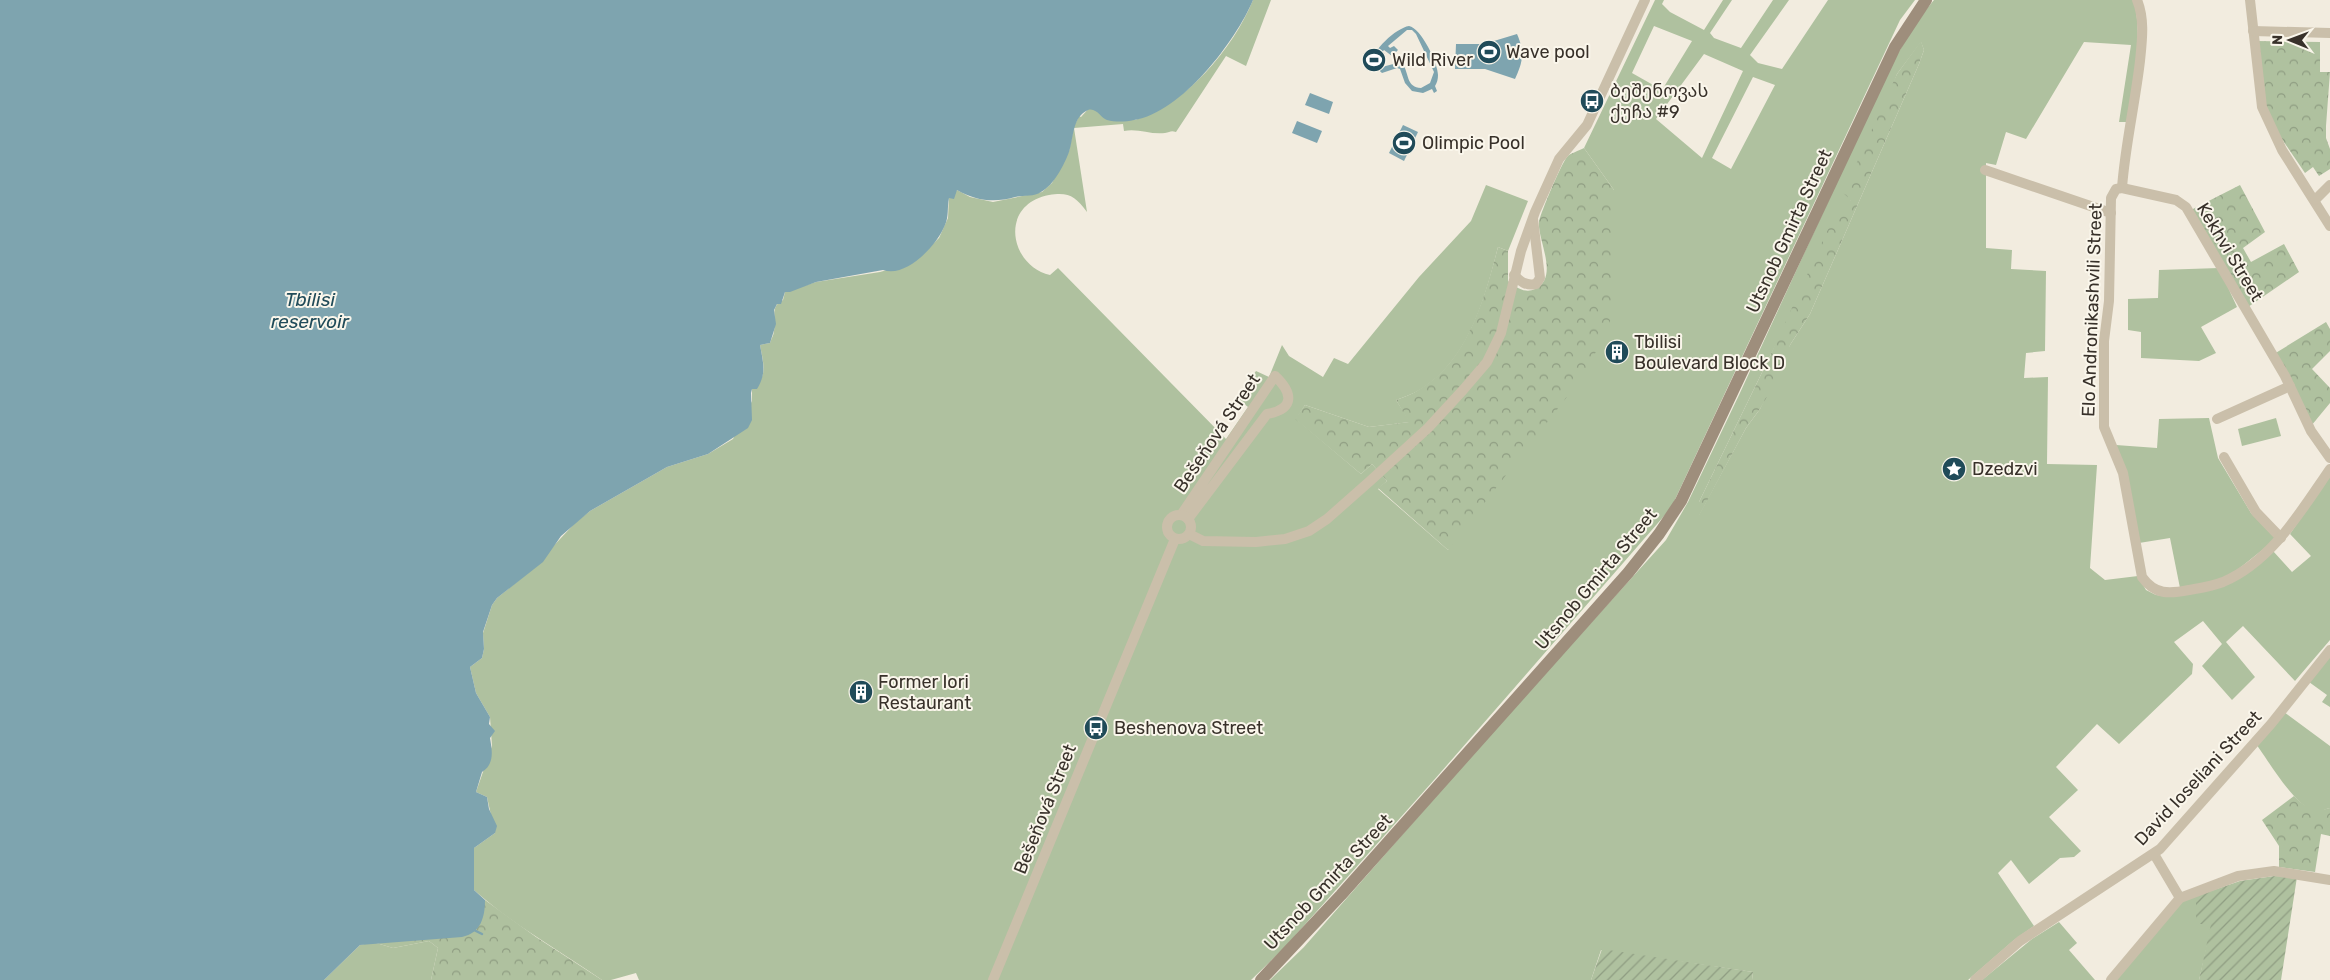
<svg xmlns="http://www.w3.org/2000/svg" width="2330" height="980" font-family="Rubik,'Noto Sans Georgian',sans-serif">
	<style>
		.green { fill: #afc19f; fill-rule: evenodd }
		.forest { fill: url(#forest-crowns) }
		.garden { fill: url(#garden-furrows) }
		.water { fill: #7ea4af; fill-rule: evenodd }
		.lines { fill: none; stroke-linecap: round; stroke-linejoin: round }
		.stream { stroke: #7ea4af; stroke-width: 2.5 }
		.street { stroke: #cabfaa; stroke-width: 10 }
		.secondary { stroke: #9e8e7c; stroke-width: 12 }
		.labels { text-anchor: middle; stroke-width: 4; stroke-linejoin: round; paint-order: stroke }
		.poi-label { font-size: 18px; fill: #38312a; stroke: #faf6eb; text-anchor: start }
		.street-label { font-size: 18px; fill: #38312a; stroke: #faf6eb }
		.water-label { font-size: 19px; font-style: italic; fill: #204b59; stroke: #faf6eb }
	</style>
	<defs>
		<pattern id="forest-crowns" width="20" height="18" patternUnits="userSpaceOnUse" patternTransform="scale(1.25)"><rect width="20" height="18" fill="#afc19f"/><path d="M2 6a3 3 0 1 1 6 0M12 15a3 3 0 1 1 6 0" fill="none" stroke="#8f9d82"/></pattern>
		<pattern id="garden-furrows" width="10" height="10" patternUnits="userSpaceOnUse" patternTransform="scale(1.25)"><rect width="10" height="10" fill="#afc19f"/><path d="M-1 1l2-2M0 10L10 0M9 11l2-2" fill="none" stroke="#8f9d82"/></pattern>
	</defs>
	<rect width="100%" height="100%" fill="#f2ecdf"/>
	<g class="green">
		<path d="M1253 0H1271L1246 66 1226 56 1176 132C1171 130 1170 132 1165 133 1151 135 1138 128 1124 131L1123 124 1074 128 1087 212C1075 196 1069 192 1049 195 998 205 1010 266 1050 275L1058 268 1226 439 1248 407 1238 399 1249 386 1248 382 1256 371 1269 377 1282 345 1289 356 1323 377 1334 358 1348 364 1419 277 1471 221 1486 185 1528 201 1508 251 1498 247C1485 298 1468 361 1421 389 1413 394 1404 397 1396 400L1410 422 1369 427 1305 405 1296 419 1361 474 1372 464 1387 481 1378 489 1448 550 1614 190 1584 148 1655 0H1664L1662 4 1670 12 1704 30 1723 0H1732L1710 33 1714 38 1741 48 1773 0H1789L1750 55 1758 63 1782 69 1828 0H1915L1900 20 1671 508 1434 780 1284 948 1251 980H639L636 973 611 980H602C559 950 513 925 474 890V848L495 833 487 797 476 792 492 746 490 717 476 693 470 667 482 658 484 649 483 633 492 605 497 598 529 572 576 522 590 511 667 467 708 454 733 439 752 401V389C769 377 763 362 760 345L770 343C771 339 774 335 774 331 777 318 769 307 783 300L785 292 816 282 880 272 914 262 939 238 948 218 949 198 957 190 970 197 993 202 1042 192 1052 183 1069 151 1074 126 1079 116 1081 117 1090 107 1135 120C1186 104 1233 49 1253 0ZM1654 26 1692 41 1662 90 1632 73ZM1704 54 1743 71 1702 158 1656 119ZM1753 77 1775 85 1731 169 1712 158Z"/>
		<path d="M1934 0H2134C2143 39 2134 83 2127 122H2119L2131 45 2084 42 2026 139 2006 132 1996 165 1986 163V248L2012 250 2011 269 2046 271 2045 351 2026 353 2024 378 2048 377 2047 464 2097 465 2090 568 2105 580 2138 576 2146 590 2156 595 2166 596 2209 590 2273 551 2292 572 2311 556 2290 534 2330 475V640L2295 681 2243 626 2226 642 2255 677 2232 700 2202 666 2222 644 2203 621 2174 642 2193 664 2192 674 2119 744 2097 724 2056 767 2078 790 2049 817 2081 851 2074 857 2060 858 2029 884 2011 860 1998 873 2034 926 2014 940 1968 980H1752L1753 972 1601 950 1591 980H1270L1304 947 1501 722 1666 540 1688 502 1739 395 1889 69 1916 22ZM1921 42 1924 50 1919 64 1810 314 1790 345 1760 409 1746 428 1699 515V502L1770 356 1851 200 1897 74Z"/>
		<polygon points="2219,268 2237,307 2201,327 2216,353 2199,361 2141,358 2141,332 2128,330 2128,299 2158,298 2159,270"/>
		<polygon points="2209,418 2218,458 2251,513 2276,539 2236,571 2223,579 2180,588 2170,538 2139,543 2116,445 2157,448 2159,419"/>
		<polygon points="2276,418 2281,436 2242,446 2238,429"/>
		<polygon points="2330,656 2330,707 2322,702 2327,695 2309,682"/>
		<path d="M2284 712 2330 746V808C2326 809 2319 812 2315 811 2295 807 2268 760 2256 744Z"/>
		<polygon points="2196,896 2212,924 2199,980 2116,980 2182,901"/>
		<polygon points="2059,922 2077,943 2069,950 2095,980 1982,980 2032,939"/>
		<polygon points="429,941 438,948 431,980 324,980 360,945 373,942 393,948"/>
	</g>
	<g class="forest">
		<polygon points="1921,41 1924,50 1919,64 1810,314 1790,345 1785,365 1760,409 1746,428 1699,516 1699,502 1770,356 1839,205 1851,200 1843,193 1897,74"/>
		<polygon points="2256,41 2320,42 2320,72 2330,72 2326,126 2326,138 2330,149 2330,169 2319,176 2313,167 2305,173 2273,126 2264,106"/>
		<path d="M1584 148 1614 190 1611 319 1587 371 1448 550 1378 488 1387 481 1372 464 1361 474 1295 419 1305 405 1369 427 1409 422 1396 400C1404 397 1413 394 1420 389 1468 361 1485 296 1498 247L1508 251V281C1515 287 1525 294 1535 289 1560 277 1537 240 1539 221 1541 212 1561 164 1567 157 1570 153 1579 151 1584 148Z"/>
		<polygon points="2240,185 2265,232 2243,248 2251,262 2284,244 2299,272 2248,307 2191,210"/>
		<polygon points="2326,322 2330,329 2330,351 2312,369 2330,388 2330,403 2311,426 2274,354"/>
		<path d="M2294 796C2306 808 2314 813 2330 808V836L2321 834 2315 872 2279 867V846L2262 820Z"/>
		<polygon points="485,900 536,937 602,980 431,980 438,948 429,941 393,948 373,942 482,908"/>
	</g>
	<g class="garden">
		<polygon points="2274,876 2297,877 2281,980 2199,980 2211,924 2196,924 2196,896 2240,881"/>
		<polygon points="1602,949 1753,972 1752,980 1591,980"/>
	</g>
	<g class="water">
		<path d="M0 0H1253C1236 41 1181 113 1134 120 1125 122 1115 122 1107 120 1101 118 1096 107 1088 110 1072 117 1074 137 1069 152 1064 165 1054 185 1041 192 1034 197 1024 195 1015 197 995 203 976 201 957 190L954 199 949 198C947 208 949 216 945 225 937 245 907 278 883 270L816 282 790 292H785L781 304H777L774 310 776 324 770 343 760 345C763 362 767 373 757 389H752L751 393 752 420 748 428 708 454 667 467 590 511 561 536 543 562 497 598 492 605 483 632 484 649 482 658 470 667 476 693 490 717 489 724 495 731 490 738C492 750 495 764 482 772L476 792 487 797 489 809 497 826 495 833 474 848V890L485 900C485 917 481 933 462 937L360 945 324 980H0Z"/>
		<path d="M1409 26C1421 28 1438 63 1438 75 1438 79 1437 83 1435 86L1437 91 1434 93 1432 89 1423 93 1412 91 1405 83 1400 69 1397 68 1382 73 1372 64C1371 51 1396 28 1409 26ZM1407 30H1412L1416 34 1434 72 1430 83 1421 88C1407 87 1409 76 1404 66L1397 63 1382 67 1377 62V58L1384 50 1392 56 1398 50 1394 46 1390 48 1388 46Z"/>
		<path d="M1517 34C1525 52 1523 62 1515 79L1485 69H1455L1456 44H1484Z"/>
		<polygon points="1310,93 1333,102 1329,114 1305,105"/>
		<polygon points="1297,121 1322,131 1317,143 1292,133"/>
		<polygon points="1403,125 1418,132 1404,161 1389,153"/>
	</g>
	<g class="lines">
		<polyline class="stream" points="474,930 482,934"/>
		<g class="street">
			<polyline points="2250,0 2262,107 2282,150 2330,226"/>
			<polyline points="2253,31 2330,33"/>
			<polyline points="1985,170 2111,213"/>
			<path d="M2122 188C2125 146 2135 104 2140 61 2142 41 2145 19 2137 0"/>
			<polyline points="2315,200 2330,185"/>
			<path d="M1514 275C1521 282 1526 286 1536 284L1540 278 1533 219"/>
			<polyline points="2217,419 2290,386"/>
			<polyline points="2224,457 2256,512 2281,538"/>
			<path d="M2330 458 2311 431 2285 376 2186 207 2176 200 2122 188 2116 189 2111 198 2109 301 2104 341V427L2123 473 2142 577C2155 595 2169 594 2189 590 2200 588 2213 586 2223 582 2272 561 2301 511 2330 469"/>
			<path d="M1181 515 1275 376C1293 393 1295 409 1267 414L1188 519"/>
			<circle cx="1179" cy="527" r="12"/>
			<polyline points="1189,534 1203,541 1256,542 1285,539 1309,531 1327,519 1370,481 1428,428 1463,390 1487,362 1501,333 1521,251 1535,212 1559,159 1587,125 1645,0"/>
			<polyline points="2154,854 2180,898"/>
			<polyline points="993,980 1175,539"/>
			<polyline points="1975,980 2020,941 2160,849 2271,724 2330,650"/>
			<polyline points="2111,980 2180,898 2238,876 2274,871 2330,880"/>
		</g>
		<polyline class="secondary" points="1261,980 1341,895 1628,573 1659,534 1681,501 1895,47 1926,0"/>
	</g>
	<defs>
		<g id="stadium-disc" transform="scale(1.25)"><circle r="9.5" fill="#204b59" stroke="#faf6eb"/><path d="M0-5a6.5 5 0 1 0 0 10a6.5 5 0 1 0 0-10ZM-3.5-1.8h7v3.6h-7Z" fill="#fff"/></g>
		<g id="bus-disc" transform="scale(1.25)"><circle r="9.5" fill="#204b59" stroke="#faf6eb"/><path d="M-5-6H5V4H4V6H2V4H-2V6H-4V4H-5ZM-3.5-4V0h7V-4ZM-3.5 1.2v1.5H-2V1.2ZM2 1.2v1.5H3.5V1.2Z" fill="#fff"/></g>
		<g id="building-disc" transform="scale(1.25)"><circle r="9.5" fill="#204b59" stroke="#faf6eb"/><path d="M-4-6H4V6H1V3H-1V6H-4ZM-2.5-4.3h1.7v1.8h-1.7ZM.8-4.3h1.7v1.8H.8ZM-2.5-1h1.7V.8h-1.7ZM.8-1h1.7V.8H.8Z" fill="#fff"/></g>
		<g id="sight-disc" transform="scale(1.25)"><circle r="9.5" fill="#204b59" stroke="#faf6eb"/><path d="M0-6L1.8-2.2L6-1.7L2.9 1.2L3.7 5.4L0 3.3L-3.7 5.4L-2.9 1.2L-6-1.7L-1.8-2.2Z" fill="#fff"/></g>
	</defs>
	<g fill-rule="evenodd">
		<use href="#stadium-disc" x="1489" y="52"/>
		<use href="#stadium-disc" x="1374" y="60"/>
		<use href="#bus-disc" x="1592" y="101"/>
		<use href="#stadium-disc" x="1404" y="143"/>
		<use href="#building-disc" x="1617" y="352"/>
		<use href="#sight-disc" x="1954" y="469"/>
		<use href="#building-disc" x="861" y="692"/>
		<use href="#bus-disc" x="1096" y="728"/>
	</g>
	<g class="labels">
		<g class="poi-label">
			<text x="1506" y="58">Wave pool</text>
			<text x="1392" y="66">Wild River</text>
			<text x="1610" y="97">ბეშენოვას<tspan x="1610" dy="21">ქუჩა #9</tspan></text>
			<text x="1422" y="149">Olimpic Pool</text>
			<text x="1634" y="348">Tbilisi<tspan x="1634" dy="21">Boulevard Block D</tspan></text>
			<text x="1972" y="475">Dzedzvi</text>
			<text x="878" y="688">Former Iori<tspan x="878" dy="21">Restaurant</tspan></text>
			<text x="1114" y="734">Beshenova Street</text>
		</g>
		<g class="street-label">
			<text transform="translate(1789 231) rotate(-65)" y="6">Utsnob Gmirta Street</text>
			<text transform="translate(2230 252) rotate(59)" y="6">Kekhvi Street</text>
			<text transform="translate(2092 310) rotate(-88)" y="6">Elo Andronikashvili Street</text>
			<text transform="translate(1217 433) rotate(-56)" y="6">Bešeňová Street</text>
			<text transform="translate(1596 579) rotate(-50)" y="6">Utsnob Gmirta Street</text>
			<text transform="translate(2198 778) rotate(-47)" y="6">David Ioseliani Street</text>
			<text transform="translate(1045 809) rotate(-68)" y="6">Bešeňová Street</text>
			<text transform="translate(1328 882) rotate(-47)" y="6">Utsnob Gmirta Street</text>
		</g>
		<g class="water-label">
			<text x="310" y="306">Tbilisi<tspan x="310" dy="22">reservoir</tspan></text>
		</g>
	</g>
	<g transform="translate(2290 40) rotate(271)" stroke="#faf6eb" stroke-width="4" paint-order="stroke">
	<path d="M0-4L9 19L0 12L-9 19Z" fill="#38312a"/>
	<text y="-8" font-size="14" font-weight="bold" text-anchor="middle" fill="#38312a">N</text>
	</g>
</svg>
